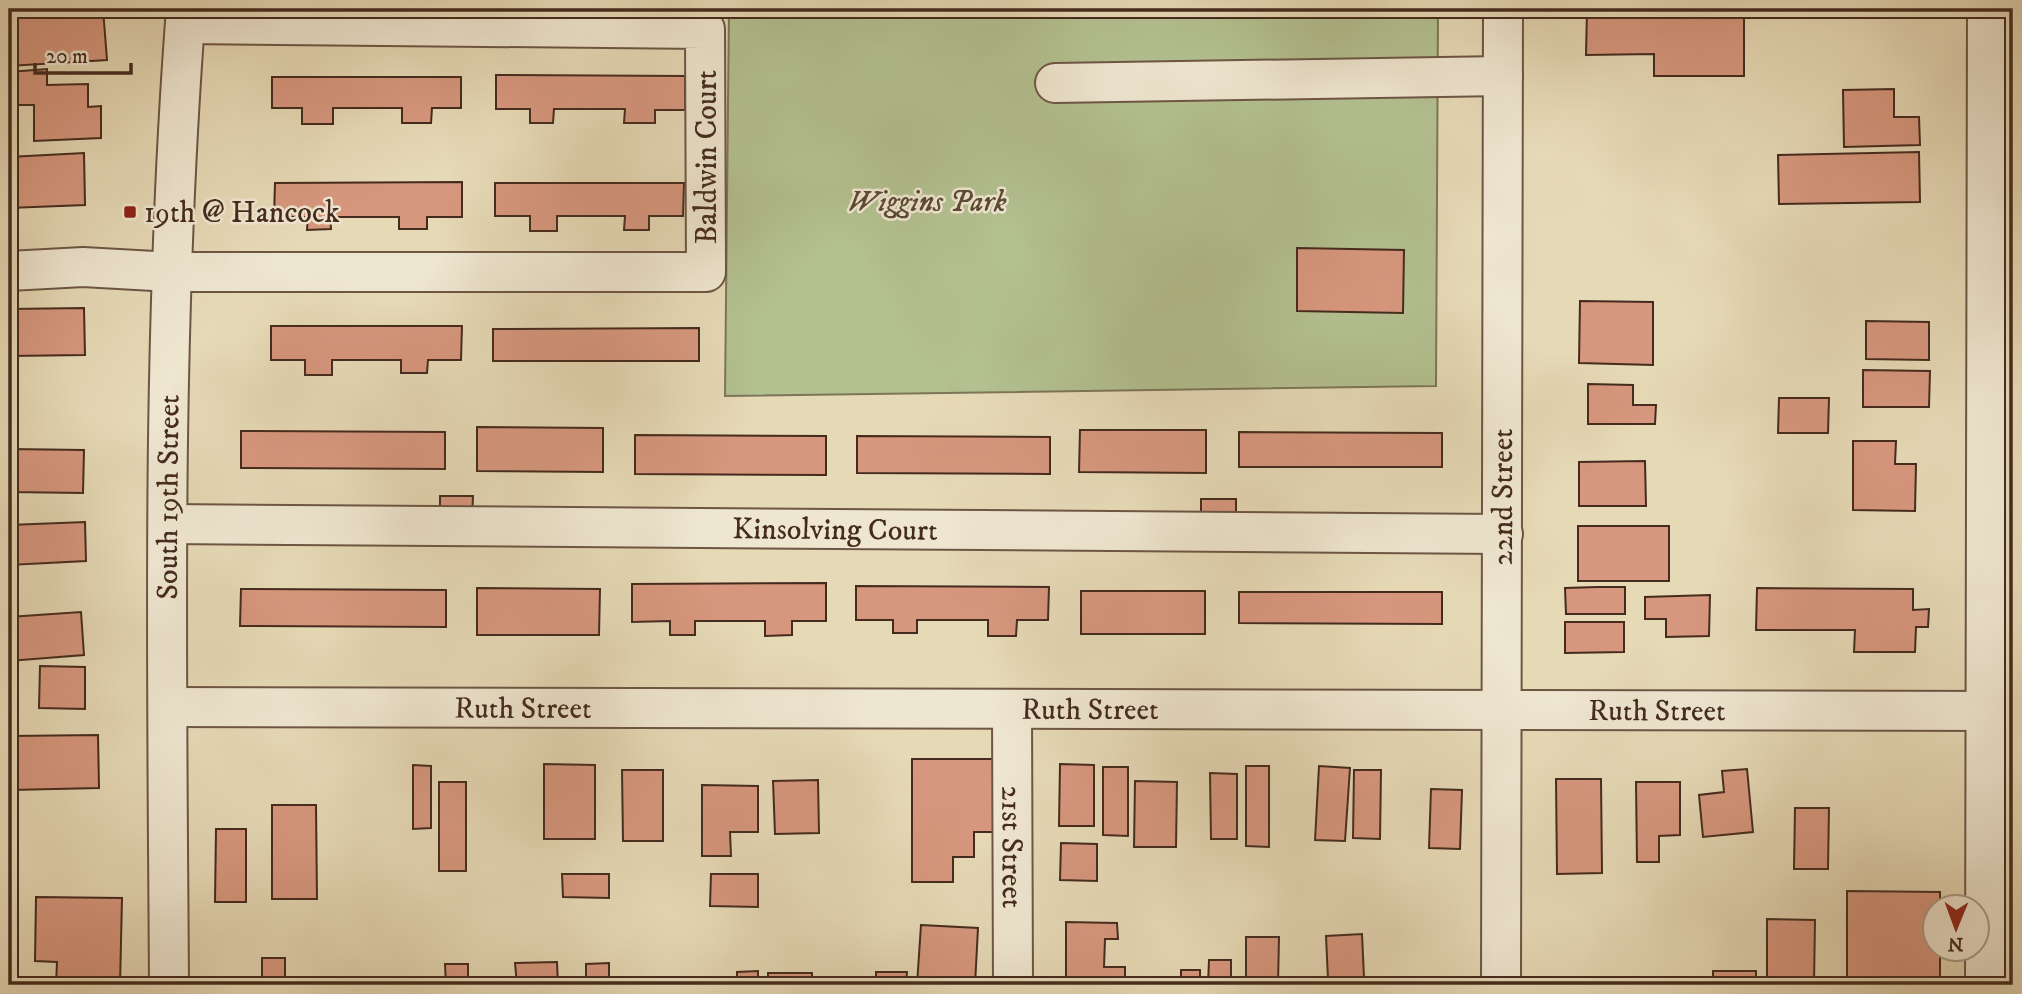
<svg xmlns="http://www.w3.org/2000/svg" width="2022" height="994" font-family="'IM FELL DW Pica',serif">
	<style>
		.park { fill: #b3c090; stroke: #7c7657; stroke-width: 2 }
		.building { fill: #d7977e; stroke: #452b1e; stroke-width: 2 }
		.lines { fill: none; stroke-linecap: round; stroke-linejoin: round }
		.minor-casing { stroke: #6d5644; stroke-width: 42 }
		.minor { stroke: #efe6d0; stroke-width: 38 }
		.poi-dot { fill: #8f2418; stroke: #efe6d0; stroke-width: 2.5 }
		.labels { text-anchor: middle; stroke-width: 5; stroke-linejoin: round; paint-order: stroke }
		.street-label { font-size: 30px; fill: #452b1e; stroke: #efe6d0 }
		.park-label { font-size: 30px; font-style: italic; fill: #5b4935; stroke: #efe6d0 }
		.poi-label { font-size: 30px; fill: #452b1e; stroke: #efe6d0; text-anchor: start }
	</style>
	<rect width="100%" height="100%" fill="#e6d9b6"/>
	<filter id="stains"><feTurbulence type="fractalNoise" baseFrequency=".00286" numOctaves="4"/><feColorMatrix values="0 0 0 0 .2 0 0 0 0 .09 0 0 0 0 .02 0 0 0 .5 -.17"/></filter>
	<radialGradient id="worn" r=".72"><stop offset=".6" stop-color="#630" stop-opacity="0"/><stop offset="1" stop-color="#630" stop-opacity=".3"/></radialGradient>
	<polygon class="park" points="729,9 1438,9 1436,386 725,396"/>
	<g class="building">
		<polygon points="51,9 103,9 107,60 9,66 9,12"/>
		<polygon points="1587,9 1744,9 1744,76 1654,76 1654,54 1586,55"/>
		<polygon points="47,69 47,85 88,84 88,107 101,106 101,138 34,141 34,105 9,105 9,72"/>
		<polygon points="496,75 685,76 685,110 655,110 655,123 624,123 625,109 554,109 553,123 530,123 530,109 496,109"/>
		<polygon points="272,77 461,77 461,108 432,108 431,123 402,123 402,108 333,108 333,124 302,124 302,108 272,108"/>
		<polygon points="1894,89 1894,117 1919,117 1920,145 1844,147 1843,90"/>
		<polygon points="1919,152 1920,202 1779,204 1778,155"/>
		<polygon points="84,153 85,205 9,208 9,157"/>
		<polygon points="462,182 462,217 427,217 427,229 399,229 399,217 330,217 331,229 307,230 308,217 274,217 275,183"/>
		<polygon points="495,183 684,183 683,216 649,216 649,230 624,230 625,216 557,216 557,231 530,231 530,216 495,216"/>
		<polygon points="1297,248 1404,250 1403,313 1297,311"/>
		<polygon points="1580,301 1653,302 1653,365 1579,363"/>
		<polygon points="84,308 85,355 9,356 9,309"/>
		<polygon points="1866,321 1929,322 1929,360 1866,359"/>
		<polygon points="271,326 462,326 461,360 428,360 427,373 401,373 401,360 332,360 332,375 305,375 305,360 271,360"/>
		<polygon points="699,328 699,361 493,361 493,329"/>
		<polygon points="1863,370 1930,371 1929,407 1863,407"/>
		<polygon points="1588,384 1633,385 1633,405 1656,405 1655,424 1588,424"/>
		<polygon points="1779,398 1829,398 1828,433 1778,433"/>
		<polygon points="477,427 603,428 603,472 477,471"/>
		<polygon points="1080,430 1206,430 1206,473 1079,472"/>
		<polygon points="241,431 445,432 445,469 241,468"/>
		<polygon points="1239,432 1442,433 1442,467 1239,467"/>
		<polygon points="635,435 826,436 826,475 635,474"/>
		<polygon points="857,436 1050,437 1050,474 857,473"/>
		<polygon points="1853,441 1896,441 1895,464 1916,464 1915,511 1853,510"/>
		<polygon points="9,449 84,450 83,493 9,492"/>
		<polygon points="1645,461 1646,506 1579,506 1579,462"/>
		<polygon points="440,496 473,496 472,521 440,522"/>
		<rect x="1201" y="499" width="35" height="22"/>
		<polygon points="85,522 86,561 9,565 9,525"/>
		<rect x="1578" y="526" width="91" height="55"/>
		<polygon points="826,583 826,621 792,621 792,635 765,636 765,621 695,621 695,635 670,635 670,621 632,622 632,584"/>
		<polygon points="856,586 1049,587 1048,620 1017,620 1016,636 988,636 988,620 917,620 917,633 893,633 893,620 856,620"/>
		<polygon points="1598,587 1625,587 1625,614 1566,614 1565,588"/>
		<polygon points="477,588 600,589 599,635 477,635"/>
		<polygon points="1757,588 1913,589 1913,610 1929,609 1928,627 1916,627 1915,652 1854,652 1855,630 1756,630"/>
		<polygon points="241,589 446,590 446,627 240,626"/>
		<rect x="1081" y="591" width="124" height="43"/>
		<polygon points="1239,592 1442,592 1442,624 1239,623"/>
		<polygon points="1710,595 1709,636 1666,637 1666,619 1645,619 1645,597"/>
		<polygon points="81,612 84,655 9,661 9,617"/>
		<polygon points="1565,622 1624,622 1624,652 1565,653"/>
		<polygon points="40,666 85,667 85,709 39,708"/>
		<polygon points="98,735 99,788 11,790 10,736"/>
		<polygon points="912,759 996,759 995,832 974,832 974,857 953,857 953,882 912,882"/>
		<polygon points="544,764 595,765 595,839 544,839"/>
		<polygon points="1060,764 1094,765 1094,826 1059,826"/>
		<polygon points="413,765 431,766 431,828 413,829"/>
		<polygon points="1246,766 1269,766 1269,847 1246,846"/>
		<polygon points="1319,766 1350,768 1345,841 1315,840"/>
		<polygon points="1103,767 1128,767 1128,836 1103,835"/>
		<polygon points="1747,769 1753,832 1703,837 1699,795 1724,792 1722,771"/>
		<polygon points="622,770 663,770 663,841 623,841"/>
		<polygon points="1354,770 1381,770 1380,839 1353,838"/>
		<polygon points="1210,773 1237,774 1237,839 1211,839"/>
		<polygon points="1556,779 1601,779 1602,873 1557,874"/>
		<polygon points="818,780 819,833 775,834 773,781"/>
		<polygon points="1135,781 1177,782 1176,847 1134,847"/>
		<rect x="439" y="782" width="27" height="89"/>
		<polygon points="1636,782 1680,782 1680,835 1659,836 1659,862 1637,862"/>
		<polygon points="702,785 758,786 758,832 730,832 731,856 702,856"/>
		<polygon points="1431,789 1462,790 1460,849 1429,848"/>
		<polygon points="272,805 316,805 317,899 272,899"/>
		<polygon points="1795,808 1829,808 1828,869 1794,869"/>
		<polygon points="216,829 246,829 246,902 215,902"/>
		<polygon points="1061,843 1097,844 1097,881 1060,880"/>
		<polygon points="562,874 609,874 609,898 563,897"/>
		<polygon points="711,874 758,874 758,907 710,906"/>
		<polygon points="1847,891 1940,892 1940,906 1934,906 1934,948 1940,948 1940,985 1847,985"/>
		<polygon points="36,897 122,898 120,985 56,985 57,962 35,961"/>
		<polygon points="1767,919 1815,920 1814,985 1767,985"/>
		<polygon points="1066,922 1117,923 1118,939 1105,939 1104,967 1125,967 1125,985 1066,985"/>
		<polygon points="921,925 978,928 975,985 917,985"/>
		<polygon points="1362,934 1364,978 1328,979 1326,936"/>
		<polygon points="1246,937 1279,937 1278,985 1246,985"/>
		<rect x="262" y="958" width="23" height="27"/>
		<polygon points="1209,960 1231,960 1231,985 1208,985"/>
		<polygon points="557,962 558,985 517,985 515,963"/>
		<polygon points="609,963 609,985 586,985 586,964"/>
		<polygon points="445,964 468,964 468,985 446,985"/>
		<rect x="1181" y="970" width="19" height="15"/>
		<polygon points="758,971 758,985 737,985 737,972"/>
		<rect x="1713" y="971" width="43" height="14"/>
		<polygon points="876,972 907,972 906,985 876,985"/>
		<rect x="768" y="973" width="44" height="12"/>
		<rect x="695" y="982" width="29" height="3"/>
	</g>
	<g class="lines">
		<g class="minor-casing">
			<g id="minor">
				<polyline points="1055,83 1503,76"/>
				<polyline points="9,271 83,267 172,272 706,272 705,29 185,24"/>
				<path id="s1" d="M168 524 1503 534"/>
				<path id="s2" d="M168 707 2013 711"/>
				<path id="s3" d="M1012 709 1013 985"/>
				<path id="s4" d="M169 985C167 660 161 333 186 9"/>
				<path id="s5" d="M1501 985 1503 9"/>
				<polyline points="1985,985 1987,9"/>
			</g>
		</g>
		<use href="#minor" class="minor"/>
	</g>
	<rect class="poi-dot" x="123" y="205" width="14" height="14" rx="3.5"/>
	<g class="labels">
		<g class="street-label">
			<text transform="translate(706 157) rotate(-90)" y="10">Baldwin Court</text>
			<text dy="10" stroke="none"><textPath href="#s4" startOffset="488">South 19th Street</textPath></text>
			<text dy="10" stroke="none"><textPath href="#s5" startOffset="488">22nd Street</textPath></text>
			<text dy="10" stroke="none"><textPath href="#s1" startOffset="667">Kinsolving Court</textPath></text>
			<text dy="10" stroke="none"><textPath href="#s2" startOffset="355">Ruth Street</textPath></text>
			<text dy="10" stroke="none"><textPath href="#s2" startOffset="922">Ruth Street</textPath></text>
			<text dy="10" stroke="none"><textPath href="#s2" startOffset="1489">Ruth Street</textPath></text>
			<text dy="10" stroke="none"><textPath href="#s3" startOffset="138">21st Street</textPath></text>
		</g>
		<g class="park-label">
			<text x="927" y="211">Wiggins Park</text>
		</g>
		<g class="poi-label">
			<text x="144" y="222">19th @ Hancock</text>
		</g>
	</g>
	<rect width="2022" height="994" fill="none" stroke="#e6d9b6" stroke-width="35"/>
	<rect x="10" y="10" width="2001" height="973" fill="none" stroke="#452b1e" stroke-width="3.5"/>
	<rect x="18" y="18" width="1987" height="959" fill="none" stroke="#452b1e" stroke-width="2"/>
	<g transform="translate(1956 928) rotate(181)"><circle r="33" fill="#efe6d0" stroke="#ab9b89" stroke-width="2"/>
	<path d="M0-5L12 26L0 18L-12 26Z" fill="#8f2418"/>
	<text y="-10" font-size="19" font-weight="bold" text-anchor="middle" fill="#452b1e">N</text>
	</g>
	<path d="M35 63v10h96v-10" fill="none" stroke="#452b1e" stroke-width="3.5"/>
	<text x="46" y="63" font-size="21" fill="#452b1e" stroke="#efe6d0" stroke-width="5" paint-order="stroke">20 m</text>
	<rect width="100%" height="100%" filter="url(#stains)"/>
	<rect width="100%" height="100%" fill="url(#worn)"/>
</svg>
